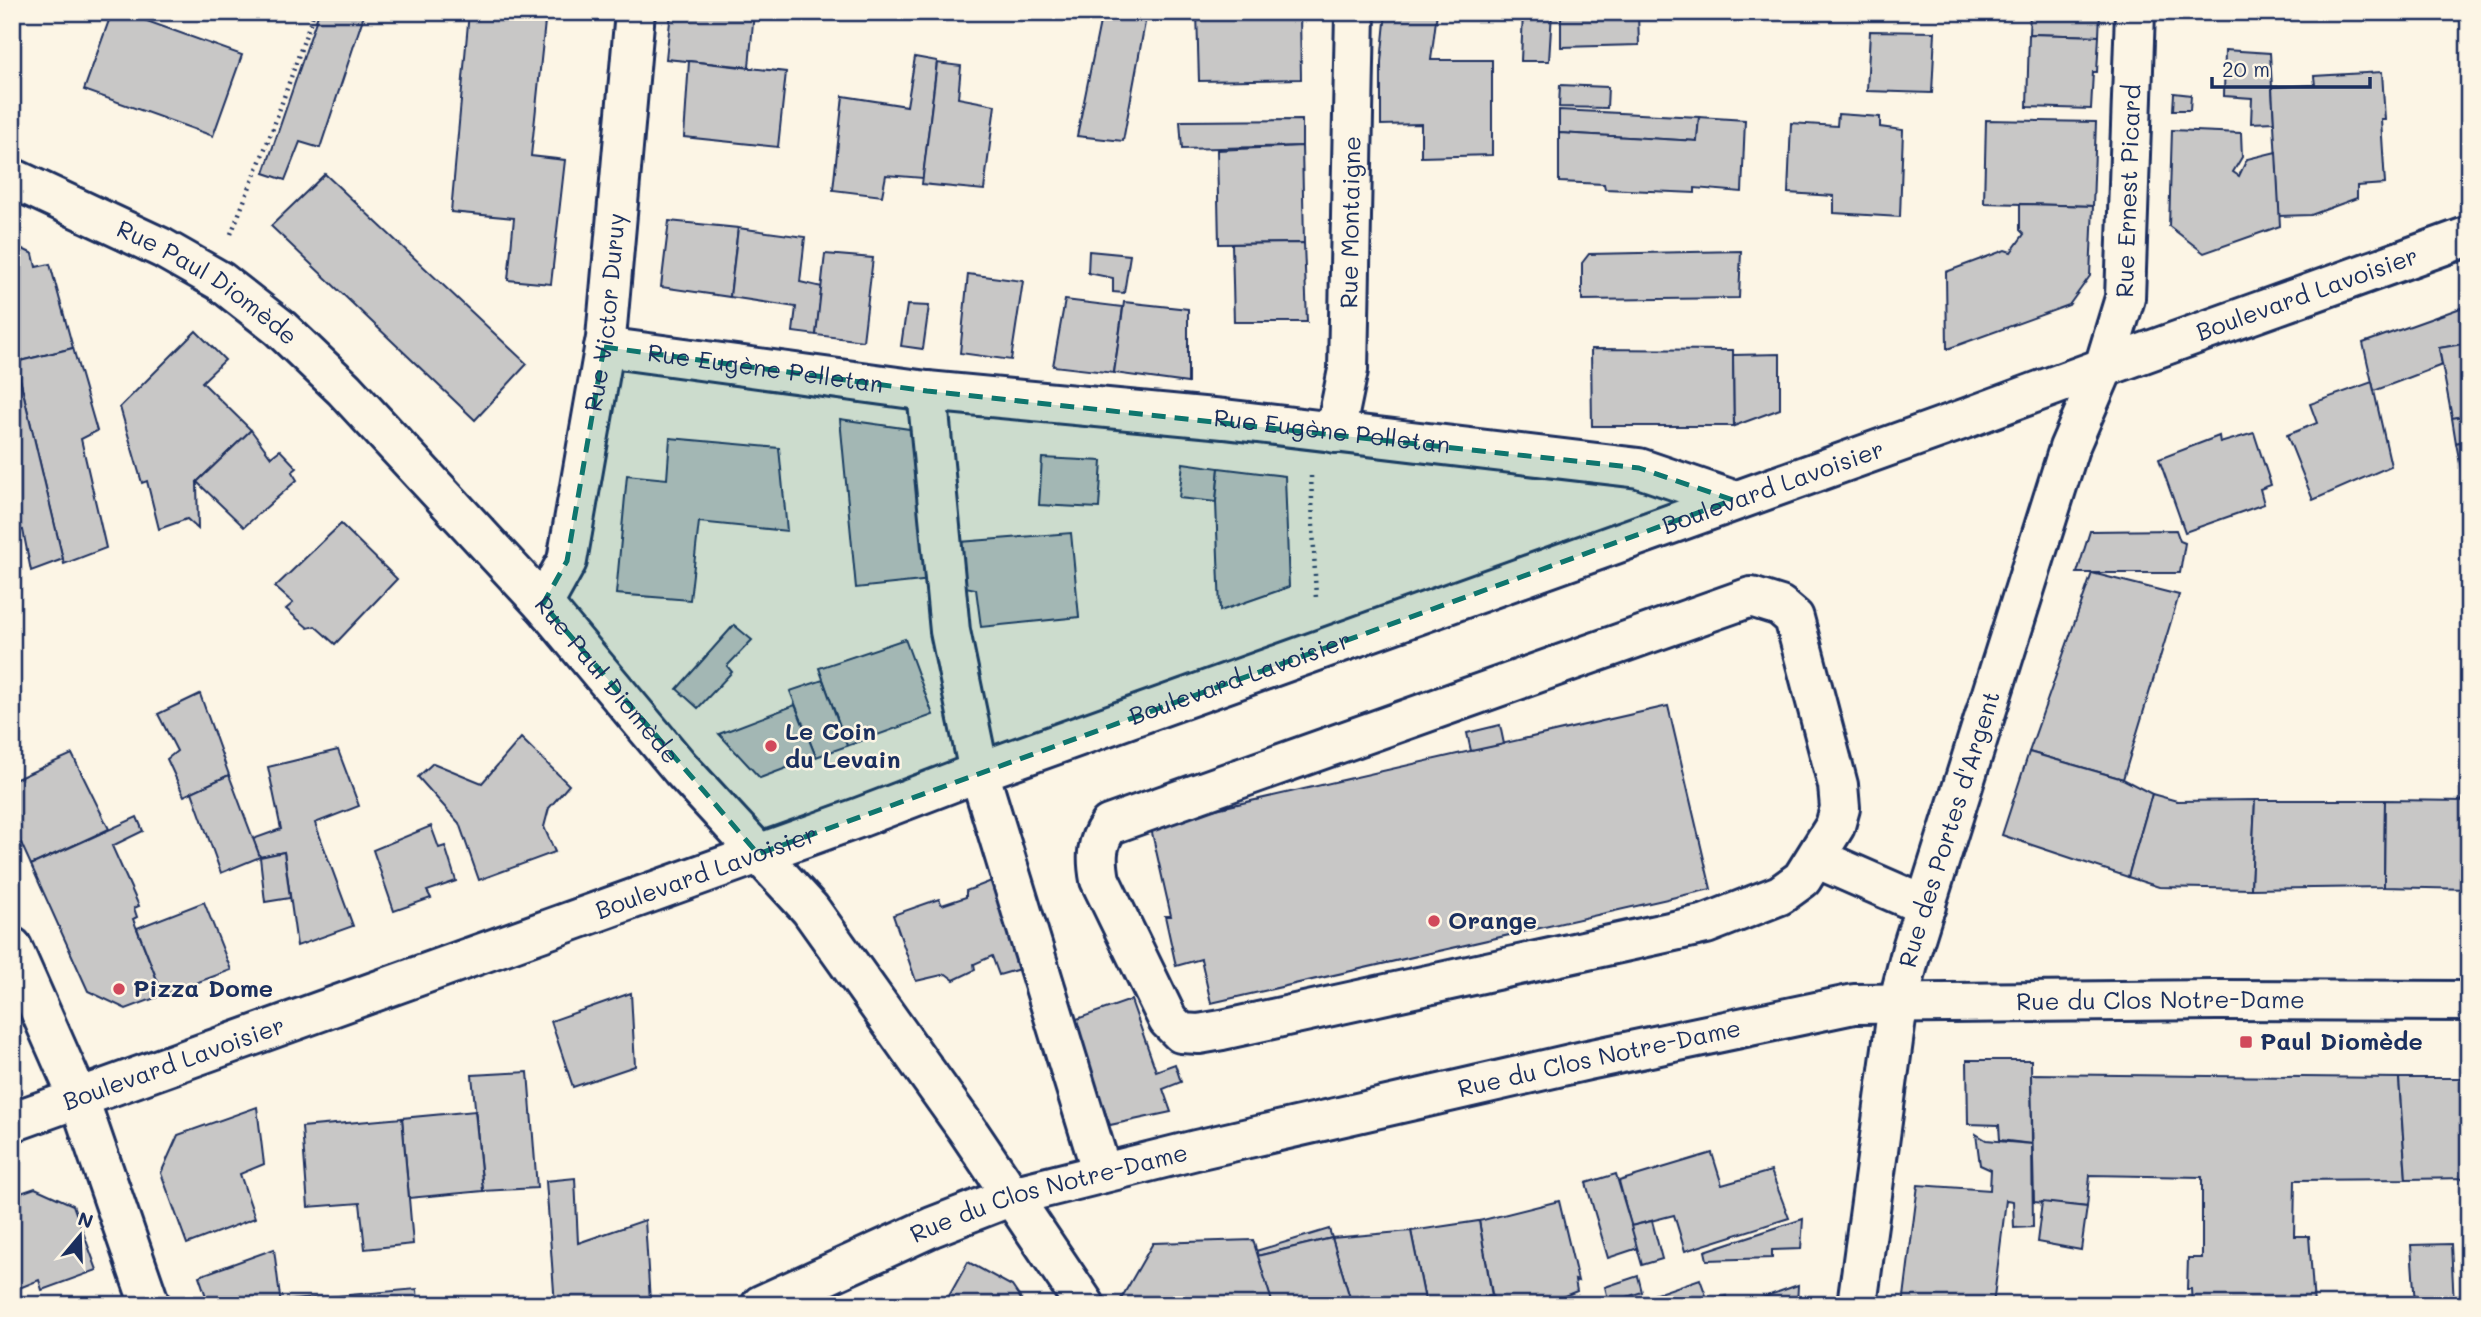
<svg xmlns="http://www.w3.org/2000/svg" width="2481" height="1317" font-family="Mali,sans-serif">
	<style>
		.building { fill: #c8c7c6; stroke: #1b2f5e; stroke-width: 2 }
		.lines { fill: none; stroke-linecap: round; stroke-linejoin: round }
		.minor-casing { stroke: #1b2f5e; stroke-width: 44 }
		.major-casing { stroke: #1b2f5e; stroke-width: 44 }
		.path { stroke: #1b2f5e; stroke-width: 4.5; stroke-dasharray: 2 5; stroke-linecap: butt }
		.minor { stroke: #fcf5e5; stroke-width: 38 }
		.major { stroke: #fcf5e5; stroke-width: 38 }
		.marked { fill: #0f766e; fill-opacity: 0.2; stroke: #0f766e; stroke-width: 5; stroke-dasharray: 14 9; stroke-linejoin: round }
		.poi-dot { fill: #d1495b; stroke: #fcf5e5; stroke-width: 2.5 }
		.labels { text-anchor: middle; stroke-width: 5; stroke-linejoin: round; paint-order: stroke }
		.street-label { font-size: 24px; fill: #1b2f5e; stroke: #fcf5e5 }
		.poi-label { font-size: 24px; font-weight: bold; fill: #1b2f5e; stroke: #fcf5e5; text-anchor: start }
	</style>
	<rect width="100%" height="100%" fill="#fcf5e5"/>
	<filter id="ink" filterUnits="userSpaceOnUse"><feTurbulence type="fractalNoise" baseFrequency=".0143" numOctaves="2"/><feDisplacementMap in="SourceGraphic" scale="14" xChannelSelector="R" yChannelSelector="G"/><feConvolveMatrix kernelMatrix="1 2 1 2 8 2 1 2 1" color-interpolation-filters="sRGB"/></filter>
	<g filter="url(#ink)">
		<g class="building">
			<polygon points="112,12 122,12 242,55 213,136 84,90"/>
			<polygon points="319,12 365,12 320,148 300,142 285,180 264,173"/>
			<polygon points="469,12 546,12 531,156 565,160 551,284 508,280 514,218 451,212"/>
			<polygon points="671,12 754,12 749,67 666,59"/>
			<polygon points="1102,12 1147,12 1123,141 1077,136"/>
			<polygon points="1197,12 1300,12 1301,79 1199,81"/>
			<polygon points="1386,12 1437,12 1431,60 1492,60 1492,155 1421,157 1421,124 1381,125 1381,62"/>
			<polygon points="1523,12 1552,12 1549,61 1521,61"/>
			<polygon points="1566,12 1638,12 1639,45 1561,47 1561,17 1566,16"/>
			<polygon points="2030,12 2100,12 2099,36 2029,34"/>
			<polygon points="1870,31 1935,32 1932,93 1867,91"/>
			<polygon points="2029,34 2099,36 2097,72 2093,72 2091,109 2027,107"/>
			<polygon points="2225,50 2270,53 2274,122 2251,123 2252,98 2224,96"/>
			<polygon points="915,57 937,61 923,178 886,175 882,196 833,190 843,96 907,106"/>
			<polygon points="689,61 786,72 778,147 684,137"/>
			<polygon points="937,63 961,66 958,98 995,105 984,190 922,184"/>
			<polygon points="2382,72 2385,120 2381,120 2385,184 2357,186 2357,198 2311,215 2279,216 2272,87 2315,85 2314,76"/>
			<polygon points="1560,85 1608,87 1607,108 1559,107"/>
			<polygon points="2174,93 2191,95 2190,110 2173,110"/>
			<polygon points="1559,110 1699,117 1697,141 1559,133"/>
			<polygon points="1838,114 1880,117 1880,127 1903,130 1900,217 1834,213 1834,196 1788,193 1791,123 1837,126"/>
			<polygon points="1699,117 1745,120 1742,192 1695,188 1695,193 1605,189 1604,184 1559,182 1559,133 1697,141"/>
			<polygon points="1302,120 1302,146 1182,149 1180,121"/>
			<polygon points="1986,120 2096,122 2093,206 1984,203"/>
			<polygon points="2172,130 2241,133 2242,157 2233,172 2239,176 2247,159 2276,152 2280,226 2204,253 2169,226"/>
			<polygon points="1302,146 1304,243 1219,244 1217,150"/>
			<polygon points="325,174 527,364 475,420 271,226"/>
			<polygon points="2020,204 2093,206 2090,276 2069,305 1947,349 1946,272 2005,250 2011,252 2024,234 2020,230"/>
			<polygon points="669,221 738,228 730,297 661,287"/>
			<polygon points="738,228 805,237 800,282 822,287 816,335 793,332 796,307 730,297"/>
			<polygon points="1304,243 1307,322 1234,322 1232,244"/>
			<polygon points="12,244 33,254 36,267 50,264 73,348 16,362 12,347"/>
			<polygon points="1089,251 1130,255 1124,293 1113,292 1113,278 1088,273"/>
			<polygon points="1741,251 1739,298 1582,300 1582,263 1589,254"/>
			<polygon points="825,254 873,258 863,341 816,335"/>
			<polygon points="968,274 1023,281 1011,360 960,353"/>
			<polygon points="1065,300 1123,307 1114,373 1053,366"/>
			<polygon points="1124,302 1188,309 1188,383 1114,373"/>
			<polygon points="907,305 929,306 923,349 901,346"/>
			<polygon points="2469,305 2469,343 2439,348 2442,365 2374,391 2363,343"/>
			<polygon points="196,331 225,360 202,382 251,430 197,482 198,529 187,519 159,529 147,481 142,483 120,407"/>
			<polygon points="2469,343 2469,415 2452,418 2439,348"/>
			<polygon points="73,348 97,431 81,439 106,548 64,564 16,362"/>
			<polygon points="1591,349 1733,350 1734,426 1592,426"/>
			<polygon points="1780,354 1780,409 1734,426 1733,355"/>
			<polygon points="19,375 63,559 31,571 23,530 17,531 12,512 12,378"/>
			<polygon points="2372,382 2391,466 2313,500 2287,435 2317,423 2310,404"/>
			<polygon points="2469,415 2469,440 2456,443 2452,418"/>
			<polygon points="840,419 916,430 931,580 856,588"/>
			<polygon points="251,430 271,457 280,450 297,468 292,472 297,480 244,527 197,482"/>
			<polygon points="2254,433 2271,485 2260,489 2264,504 2185,532 2159,459 2219,436 2220,443"/>
			<polygon points="670,438 779,448 787,531 699,522 690,600 616,594 627,475 667,479"/>
			<polygon points="2469,440 2469,510 2456,443"/>
			<polygon points="1042,458 1102,461 1099,508 1039,505"/>
			<polygon points="1183,463 1219,468 1216,502 1179,498"/>
			<polygon points="1219,468 1285,476 1289,587 1220,611 1216,502"/>
			<polygon points="341,524 397,579 335,644 315,626 308,628 286,609 293,603 275,587"/>
			<polygon points="2176,530 2180,541 2185,543 2180,573 2077,573 2090,531"/>
			<polygon points="1071,533 1079,617 981,627 976,589 965,587 960,542"/>
			<polygon points="2092,573 2179,595 2123,779 2029,752"/>
			<polygon points="734,625 752,640 727,666 732,672 698,708 677,689"/>
			<polygon points="905,639 933,715 847,746 819,668"/>
			<polygon points="823,680 847,746 816,757 790,691"/>
			<polygon points="200,694 229,775 184,796 167,759 177,751 158,714"/>
			<polygon points="795,705 816,757 760,778 719,734"/>
			<polygon points="1668,706 1711,889 1211,1003 1201,959 1176,966 1165,916 1171,916 1150,824"/>
			<polygon points="2465,707 2469,707 2469,801 2462,801"/>
			<polygon points="1500,725 1504,744 1471,751 1467,733"/>
			<polygon points="521,738 569,785 549,808 544,827 555,852 479,880 459,823 418,777 433,763 482,783"/>
			<polygon points="338,750 359,806 315,823 353,926 297,946 284,852 260,857 253,839 281,829 268,767"/>
			<polygon points="2029,752 2123,779 2152,794 2128,877 2002,835"/>
			<polygon points="72,754 109,829 31,865 12,823 12,781"/>
			<polygon points="229,775 260,857 221,873 192,792"/>
			<polygon points="2152,794 2177,801 2255,800 2251,889 2159,887 2128,877"/>
			<polygon points="2255,800 2385,800 2384,887 2251,889"/>
			<polygon points="2385,800 2469,801 2469,889 2384,887"/>
			<polygon points="137,817 143,831 112,846 139,906 134,908 137,917 133,919 163,995 126,1009 88,991 31,865"/>
			<polygon points="431,826 439,848 445,846 456,881 427,891 431,898 394,911 373,850"/>
			<polygon points="284,852 290,898 265,902 260,857"/>
			<polygon points="994,880 1023,968 999,975 992,956 974,964 975,970 954,980 946,974 916,981 893,915 939,899 942,905 966,897 966,891"/>
			<polygon points="204,902 231,970 163,995 137,928"/>
			<polygon points="631,993 635,1066 573,1087 551,1021"/>
			<polygon points="1131,1000 1156,1071 1175,1064 1181,1082 1163,1089 1171,1112 1110,1125 1071,1021"/>
			<polygon points="1967,1060 2031,1060 2032,1144 2000,1140 1999,1125 1968,1124"/>
			<polygon points="528,1072 537,1188 483,1191 472,1075"/>
			<polygon points="2031,1074 2399,1078 2406,1179 2295,1180 2294,1236 2309,1236 2314,1305 2192,1305 2191,1289 2187,1289 2188,1258 2202,1258 2202,1177 2090,1175 2087,1207 2034,1202"/>
			<polygon points="2399,1078 2469,1078 2469,1178 2406,1179"/>
			<polygon points="257,1107 264,1164 240,1174 255,1218 187,1244 161,1173 178,1135"/>
			<polygon points="475,1111 483,1191 409,1198 402,1118"/>
			<polygon points="402,1118 413,1244 365,1249 360,1203 308,1207 302,1127"/>
			<polygon points="1976,1134 1986,1140 2032,1144 2033,1227 2014,1228 2013,1201 2006,1200 1993,1305 1903,1305 1918,1185 1990,1190 1991,1170 1980,1165"/>
			<polygon points="1712,1153 1722,1185 1771,1171 1789,1218 1685,1251 1674,1215 1631,1226 1619,1181"/>
			<polygon points="1616,1174 1638,1248 1608,1258 1586,1183"/>
			<polygon points="575,1178 578,1243 645,1220 650,1302 641,1305 555,1305 546,1181"/>
			<polygon points="35,1188 73,1205 97,1270 42,1290 39,1280 12,1291 12,1196"/>
			<polygon points="1559,1201 1578,1281 1575,1280 1577,1291 1542,1305 1494,1305 1479,1221"/>
			<polygon points="2042,1202 2087,1207 2081,1250 2037,1242"/>
			<polygon points="1803,1219 1801,1249 1772,1250 1772,1258 1707,1260 1705,1251"/>
			<polygon points="1479,1221 1492,1296 1447,1305 1426,1305 1411,1231"/>
			<polygon points="1652,1221 1662,1259 1642,1265 1631,1226"/>
			<polygon points="1329,1229 1332,1238 1257,1256 1256,1251"/>
			<polygon points="1411,1231 1426,1305 1352,1305 1332,1238"/>
			<polygon points="1332,1238 1350,1298 1329,1305 1273,1305 1257,1256"/>
			<polygon points="1253,1240 1273,1305 1126,1305 1121,1299 1153,1243"/>
			<polygon points="2451,1244 2454,1305 2415,1305 2411,1245"/>
			<polygon points="274,1249 281,1305 209,1305 199,1276"/>
			<polygon points="968,1262 1012,1286 1025,1305 944,1305"/>
			<polygon points="1638,1276 1642,1292 1609,1303 1605,1287"/>
			<polygon points="1700,1279 1708,1301 1726,1296 1729,1305 1657,1305 1653,1295"/>
			<polygon points="1798,1285 1797,1305 1751,1305 1750,1302"/>
			<polygon points="417,1289 418,1305 281,1305 281,1301"/>
		</g>
		<g class="lines">
			<g class="minor-casing">
				<g id="minor">
					<path id="s1" d="M12 178 162 248 220 281 280 328 344 389 543 604 681 769 810 909 966 1128 1085 1305"/>
					<path id="s2" d="M604 347 927 391 1224 419 1639 468 1733 500"/>
					<polyline points="927,391 950,631 979,772 1102,1173"/>
					<path id="s3" d="M1335 433 1348 370 1355 12"/>
					<path d="M1751 597 1780 606 1794 618 1838 785 1840 808 1835 826 1802 879 1780 895 1706 924 1222 1030 1199 1034 1181 1033 1168 1020 1100 880C1096 858 1096 843 1109 825Z"/>
					<path id="s4" d="M543 604 567 561 606 338 635 12"/>
					<polyline points="1816,858 1926,906"/>
					<polyline points="12,947 79,1099 150,1305"/>
					<path id="s5" d="M1857 1305 1898 1004 1912 948 2069 448 2104 367 2125 298 2135 12"/>
				</g>
			</g>
			<g class="major-casing">
				<g id="major">
					<path id="s6" d="M12 1122 861 817 979 772 1967 418C2134 355 2302 297 2469 236"/>
					<path id="s7" d="M761 1305 932 1227 1012 1196 1196 1150 1588 1060 1854 1004 2216 1000 2469 1001"/>
				</g>
			</g>
			<g class="path">
				<polyline points="231,234 272,131 314,12"/>
				<polyline points="1311,476 1316,600"/>
			</g>
			<use href="#minor" class="minor"/>
			<use href="#major" class="major"/>
		</g>
	</g>
	<path class="marked" d="M604 347 927 391 1639 468 1733 500 758 854 543 604 567 561Z"/>
	<g class="poi-dot">
		<circle cx="771" cy="746" r="7"/>
		<circle cx="1434" cy="921" r="7"/>
		<circle cx="119" cy="989" r="7"/>
		<rect x="2239" y="1035" width="14" height="14" rx="3.5"/>
	</g>
	<g class="labels">
		<g class="street-label">
			<text dy="8" stroke="none"><textPath href="#s5" startOffset="1153">Rue Ernest Picard</textPath></text>
			<text dy="8" stroke="none"><textPath href="#s3" startOffset="212">Rue Montaigne</textPath></text>
			<text dy="8" stroke="none"><textPath href="#s1" startOffset="222">Rue Paul Diomède</textPath></text>
			<text dy="8" stroke="none"><textPath href="#s6" startOffset="2440">Boulevard Lavoisier</textPath></text>
			<text dy="8" stroke="none"><textPath href="#s4" startOffset="301">Rue Victor Duruy</textPath></text>
			<text dy="8" stroke="none"><textPath href="#s2" startOffset="163">Rue Eugène Pelletan</textPath></text>
			<text dy="8" stroke="none"><textPath href="#s2" startOffset="733">Rue Eugène Pelletan</textPath></text>
			<text dy="8" stroke="none"><textPath href="#s6" startOffset="1872">Boulevard Lavoisier</textPath></text>
			<text dy="8" stroke="none"><textPath href="#s6" startOffset="1306">Boulevard Lavoisier</textPath></text>
			<text dy="8" stroke="none"><textPath href="#s1" startOffset="789">Rue Paul Diomède</textPath></text>
			<text dy="8" stroke="none"><textPath href="#s5" startOffset="486">Rue des Portes d'Argent</textPath></text>
			<text dy="8" stroke="none"><textPath href="#s6" startOffset="738">Boulevard Lavoisier</textPath></text>
			<text dy="8" stroke="none"><textPath href="#s7" startOffset="1444">Rue du Clos Notre-Dame</textPath></text>
			<text dy="8" stroke="none"><textPath href="#s7" startOffset="877">Rue du Clos Notre-Dame</textPath></text>
			<text dy="8" stroke="none"><textPath href="#s6" startOffset="172">Boulevard Lavoisier</textPath></text>
			<text dy="8" stroke="none"><textPath href="#s7" startOffset="310">Rue du Clos Notre-Dame</textPath></text>
		</g>
		<g class="poi-label">
			<text x="785" y="740">Le Coin<tspan x="785" dy="28">du Levain</tspan></text>
			<text x="1448" y="929">Orange</text>
			<text x="133" y="997">Pizza Dome</text>
			<text x="2260" y="1050">Paul Diomède</text>
		</g>
	</g>
	<rect width="2481" height="1317" fill="none" stroke="#fcf5e5" stroke-width="42"/>
	<rect x="21" y="21" width="2439" height="1275" fill="none" stroke="#1b2f5e" stroke-width="2.5" filter="url(#ink)"/>
	<g transform="translate(80 1236) rotate(19)" stroke="#fcf5e5" stroke-width="5" paint-order="stroke">
	<path d="M0-5L12 26L0 18L-12 26Z" fill="#1b2f5e"/>
	<text y="-10" font-size="19" font-weight="bold" text-anchor="middle" fill="#1b2f5e">N</text>
	</g>
	<path d="M2212 77v10h158v-10" fill="none" stroke="#1b2f5e" stroke-width="3.5"/>
	<text x="2222" y="77" font-size="21" fill="#1b2f5e" stroke="#fcf5e5" stroke-width="5" paint-order="stroke">20 m</text>
</svg>
